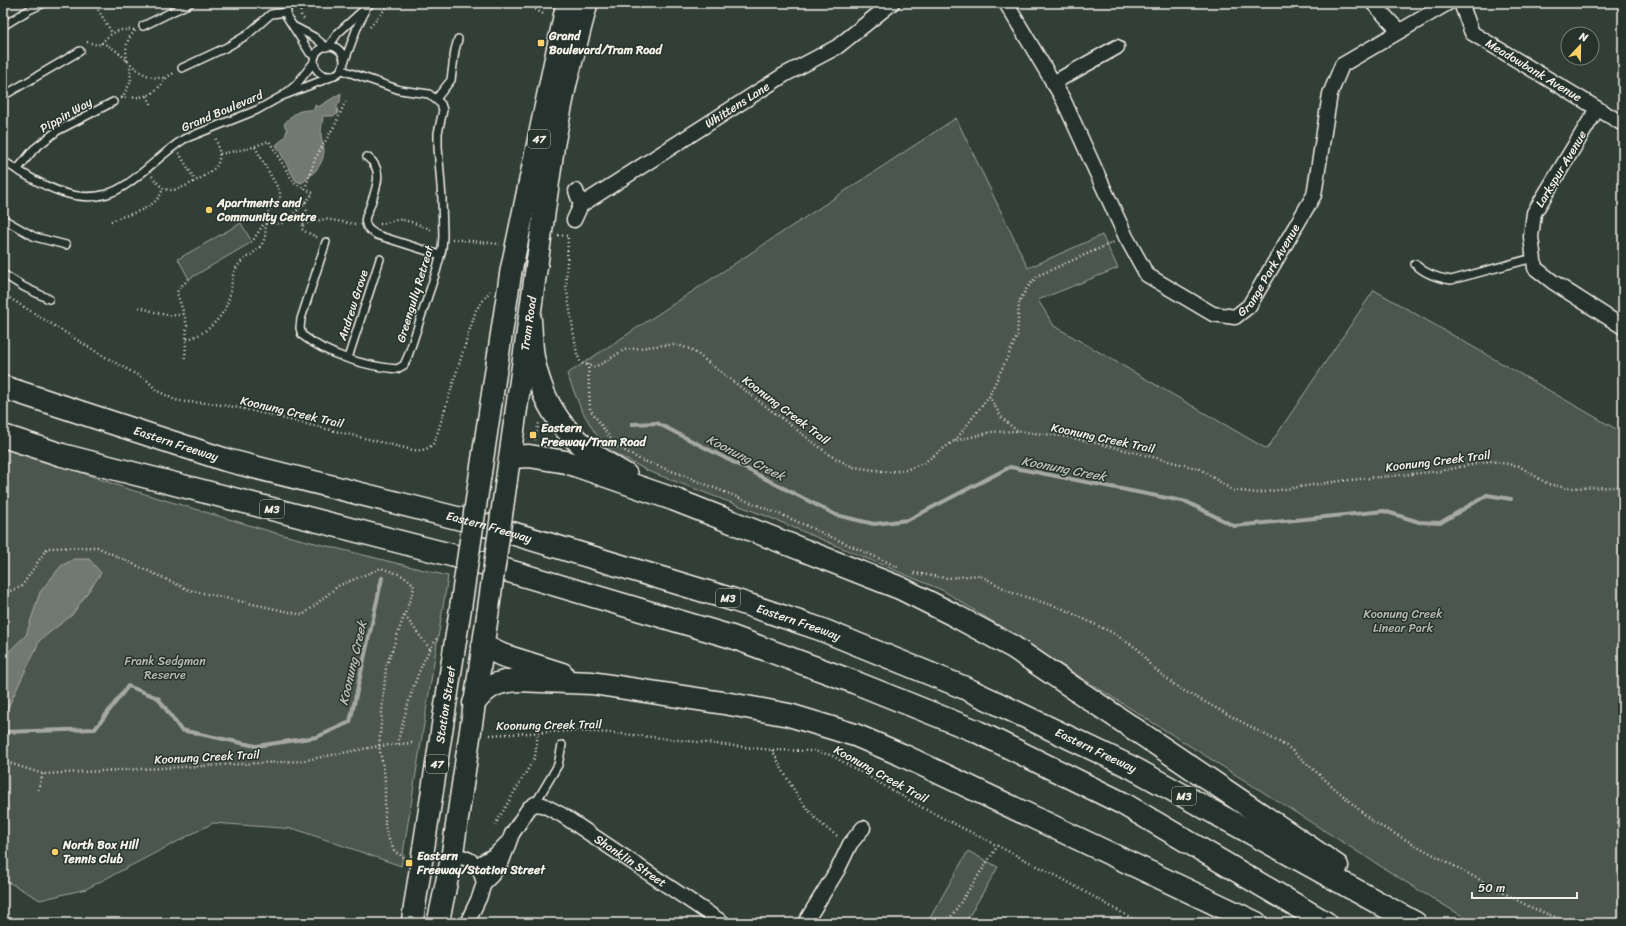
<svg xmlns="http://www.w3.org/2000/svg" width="1626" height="926" font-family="Sriracha,sans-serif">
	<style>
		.green { fill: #4c564f; stroke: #a0a49c }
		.water { fill: #727972; stroke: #a6a9a1 }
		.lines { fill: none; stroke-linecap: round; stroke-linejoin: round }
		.stream { stroke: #a6a9a1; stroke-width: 4 }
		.lane-casing { stroke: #f4f1e8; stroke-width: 10 }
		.street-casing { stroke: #f4f1e8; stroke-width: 17 }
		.primary-casing { stroke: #f4f1e8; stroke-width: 24 }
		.highway-casing { stroke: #f4f1e8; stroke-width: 25 }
		.path { stroke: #f4f1e8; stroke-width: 2.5; stroke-dasharray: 1 3; stroke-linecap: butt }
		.lane { stroke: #26332d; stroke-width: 7 }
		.street { stroke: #26332d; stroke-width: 14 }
		.primary { stroke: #26332d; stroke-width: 21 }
		.highway { stroke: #26332d; stroke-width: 22 }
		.primary-bridge-casing { stroke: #f4f1e8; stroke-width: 24; stroke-linecap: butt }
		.primary-bridge { stroke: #26332d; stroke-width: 21 }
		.poi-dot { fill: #ffd166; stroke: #26332d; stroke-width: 1.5 }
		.labels { text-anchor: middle; stroke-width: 3; stroke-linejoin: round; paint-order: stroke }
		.shield { fill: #26332d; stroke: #b6b8b0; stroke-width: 1 }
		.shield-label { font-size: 11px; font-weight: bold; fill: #f4f1e8 }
		.poi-label { font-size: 12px; font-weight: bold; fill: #f4f1e8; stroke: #26332d; text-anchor: start }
		.street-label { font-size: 12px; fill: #f4f1e8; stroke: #26332d }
		.park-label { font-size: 12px; fill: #b9bbb2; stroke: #26332d }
		.water-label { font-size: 13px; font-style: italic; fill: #babbb3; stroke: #26332d }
	</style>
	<rect width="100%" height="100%" fill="#323e38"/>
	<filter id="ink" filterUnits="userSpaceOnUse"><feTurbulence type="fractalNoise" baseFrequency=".025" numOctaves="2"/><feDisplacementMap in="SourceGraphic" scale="8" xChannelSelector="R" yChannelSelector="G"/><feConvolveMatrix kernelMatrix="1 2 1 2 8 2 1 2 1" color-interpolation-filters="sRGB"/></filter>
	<g filter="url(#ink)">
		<g class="green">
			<polygon points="956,118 1028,268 1102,235 1118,268 1038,300 1054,326 1267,449 1374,290 1623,433 1623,923 1474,923 1420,891 944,591 766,516 648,471 614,453 595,433 581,409 567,374"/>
			<polygon points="241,223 252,242 189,279 178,259"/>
			<polygon points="3,445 128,489 279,534 448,576 401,866 295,829 213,823 86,889 40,900 3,879"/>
			<polygon points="968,851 998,867 965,923 927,923"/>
		</g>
		<g class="water">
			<path d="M341 93 340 102 337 106 338 114 332 116H323C322 124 320 133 322 141 322 144 324 147 324 150 324 165 312 175 302 183L296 181 276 145 285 137 287 130 284 124C293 113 300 109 314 110L315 105 318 107Z"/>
			<polygon points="74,559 89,559 101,573 72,615 40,640 3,718 3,657 26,635 40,592 61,566"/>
		</g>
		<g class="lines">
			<g class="stream">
				<polyline points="632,424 657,423 836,515 874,524 908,520 1010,467 1187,502 1234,526 1384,511 1419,522 1440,523 1487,495 1511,499"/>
				<polyline points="3,732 95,729 128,686 158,698 181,730 256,746 317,737 350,722 382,578"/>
			</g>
			<g class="lane-casing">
				<g id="lane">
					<polyline points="286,3 287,17 310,53 315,56"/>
					<polyline points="3,26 29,10 44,3"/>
					<polyline points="143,26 190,3"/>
					<polyline points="293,26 314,37 326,47"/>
					<circle cx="329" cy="61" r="15"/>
					<polyline points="329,46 338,33 371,3"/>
					<polyline points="345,60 358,25 365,12"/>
					<polyline points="182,68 227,47 247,35 271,14 287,12"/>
					<polyline points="285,94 296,85 314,62"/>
					<polyline points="3,96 80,51"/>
					<polyline points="436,99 451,80 455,50 458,39"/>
					<path d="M367 157C386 170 375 191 369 209 367 213 364 220 366 224 367 230 373 232 377 235L440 255"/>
					<path d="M3 161C38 183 83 213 124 186 145 173 162 153 184 139L257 110 282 96 331 77"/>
					<polyline points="17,170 34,149 57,131 113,102"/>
					<polyline points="3,219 35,237 66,245"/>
					<path d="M326 242 301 319 300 328 302 335C328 355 364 366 397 369L404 365 408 356 436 272 442 249 443 236 442 199 438 147V133L443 110 441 104 429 94 400 90 342 70"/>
					<path d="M1415 264C1425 274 1437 278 1451 280L1533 258"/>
					<polyline points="3,274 24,287 49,299"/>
					<polyline points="348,358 380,259"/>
					<polyline points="535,804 558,765 562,745"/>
				</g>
			</g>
			<g class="street-casing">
				<g id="street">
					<path id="s1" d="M1006 3 1063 99 1126 237 1147 275 1213 314 1235 317 1249 306 1314 195 1330 94 1342 65 1448 3"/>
					<polyline points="1373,3 1399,31"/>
					<path id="s2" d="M1461 3 1472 33 1623 124"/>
					<polyline points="1053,83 1117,47"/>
					<polyline points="1597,109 1534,213 1531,237 1535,268 1553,282 1623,327"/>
					<polyline points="576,191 581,205"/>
					<path id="s3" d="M574 220 581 205 784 75 837 47 892 3"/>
					<path d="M452 856C470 856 480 865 484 883"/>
					<polyline points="477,865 495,855 507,843"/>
					<path id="s4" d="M467 923 479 898 484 883 492 875 502 861 512 834 529 808 535 804 543 805 562 815 723 923"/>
					<polyline points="805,923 838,869 850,844 863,828"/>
				</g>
			</g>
			<g class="primary-casing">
				<g id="primary">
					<polyline points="480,476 511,271 567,3"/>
					<path id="s5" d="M506 483 554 143 566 83 587 3"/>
					<path id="s6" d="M412 923 461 605"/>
					<polyline points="438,923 452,856 488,612"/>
				</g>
			</g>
			<g class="highway-casing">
				<g id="highway">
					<path d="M530 320C531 332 531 345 533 357 544 416 575 446 626 475"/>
					<path id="s7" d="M3 387 226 460 485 525 734 600 820 629 965 688 1133 768 1415 923"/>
					<polyline points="3,436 62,455 482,563 732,637 854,682 976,731 1122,803 1326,923"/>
					<polyline points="511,457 529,456 566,462 673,499 900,588 952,614 1013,647 1337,866"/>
					<polyline points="483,646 502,655 562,674"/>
					<path d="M474 703C487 686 496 682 517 680L592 683 730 704 789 715 855 735 902 755 1256 923"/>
				</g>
			</g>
			<g class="path">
				<polyline points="94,3 112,33"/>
				<polyline points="300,3 301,15 304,19"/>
				<polyline points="525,3 543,14"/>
				<polyline points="370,27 390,3"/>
				<polyline points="87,42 98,45 102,43"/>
				<path d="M127 61C125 48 126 39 136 30 121 28 112 31 102 43 129 53 132 79 165 78"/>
				<polyline points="147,96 152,105"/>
				<path d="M121 98C134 97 149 99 158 88 166 80 164 78 174 73"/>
				<polyline points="122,98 131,81 130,66"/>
				<polyline points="179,153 195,180"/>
				<path d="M220 154 250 148 269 141 294 183 313 193C309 199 289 220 282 223 276 225 269 222 263 225L252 242"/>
				<path d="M152 176C157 183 162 190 171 190 180 191 214 172 217 165 222 155 218 146 215 137"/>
				<polyline points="305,189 315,159 336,123 346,100"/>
				<polyline points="305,202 307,212 302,229 304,231 319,238"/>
				<path d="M111 221C128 213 157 211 163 188"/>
				<polyline points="303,224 325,219 355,224"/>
				<path d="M380 224C386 224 390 221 396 220 405 218 424 227 433 230"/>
				<polyline points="558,235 568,236 566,285 577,354 581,363 594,367 603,363 624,350 663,345 678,345 692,350 831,456 853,467 889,472 906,470 925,462 954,441 992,432 1017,431 1069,437 1113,447 1200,469 1232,490 1258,493 1340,481 1441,471 1490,461 1519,466 1548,484 1566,488 1618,487 1623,489"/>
				<polyline points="452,239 500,244"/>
				<path d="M3 294 100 354 148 381 156 390 175 400 186 402 209 403 240 408 413 450C423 451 430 449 435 441L476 310 490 291"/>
				<path d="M139 307C156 312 167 318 184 314"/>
				<path d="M187 339C206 335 224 317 229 298 232 288 231 276 236 268 243 257 257 254 263 242 268 233 263 222 268 213 270 207 276 204 280 199V192L255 147"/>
				<polyline points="185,358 187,326 184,314 177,293 178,289 189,279"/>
				<polyline points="588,364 590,409 615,445 641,460 680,474 789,518 898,567"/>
				<polyline points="1017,431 1002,418 989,396 1017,337 1019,302 1027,288 1037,276 1114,242"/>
				<polyline points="535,440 539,422"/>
				<polyline points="955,441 989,396"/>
				<polyline points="914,573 947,578 979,575 1013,593 1061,608 1111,632 1138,649 1151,666 1177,687 1288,747 1373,822 1530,907 1570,923"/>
				<path d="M3 594 22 586 47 548 97 547 189 590 303 615 338 586 381 568C391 572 412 576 414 588L386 667 379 746 385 778V825L387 835 395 852 406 858"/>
				<polyline points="405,616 430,649"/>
				<polyline points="490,735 571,731 614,733 772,750 813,751 831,755 921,807 1057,876 1140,923"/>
				<path d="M397 744C407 709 416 667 438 637"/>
				<path d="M772 750C790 784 806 817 839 837"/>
				<polyline points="3,761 43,774 301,761 379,746 412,743"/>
				<polyline points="38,790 43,774"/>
				<polyline points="495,825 535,757 538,732"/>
				<polyline points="947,923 997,847"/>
			</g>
			<use href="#lane" class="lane"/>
			<use href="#street" class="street"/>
			<use href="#primary" class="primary"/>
			<use href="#highway" class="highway"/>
			<g class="primary-bridge-casing">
				<g id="primary-bridge">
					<polyline points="461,605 480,476"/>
					<polyline points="488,612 506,483"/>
				</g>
			</g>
			<use href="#primary-bridge" class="primary-bridge"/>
		</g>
	</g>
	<g class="poi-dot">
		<rect x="537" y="39" width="8" height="8" rx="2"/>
		<circle cx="209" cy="210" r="4"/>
		<rect x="529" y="431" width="8" height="8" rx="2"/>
		<circle cx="55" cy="852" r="4"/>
		<rect x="405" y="859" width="8" height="8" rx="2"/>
	</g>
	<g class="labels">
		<g class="shield">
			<rect x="528" y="130" width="22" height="18" rx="3"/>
			<rect x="260" y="500" width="24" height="18" rx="3"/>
			<rect x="716" y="589" width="24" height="18" rx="3"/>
			<rect x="426" y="755" width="22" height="18" rx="3"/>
			<rect x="1172" y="787" width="24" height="18" rx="3"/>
		</g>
		<g class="shield-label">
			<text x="539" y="143">47</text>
			<text x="272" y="513">M3</text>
			<text x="728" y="602">M3</text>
			<text x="437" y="768">47</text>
			<text x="1184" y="800">M3</text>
		</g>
		<g class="poi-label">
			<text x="549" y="40">Grand<tspan x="549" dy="14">Boulevard/Tram Road</tspan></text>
			<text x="217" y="207">Apartments and<tspan x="217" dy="14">Community Centre</tspan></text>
			<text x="541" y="432">Eastern<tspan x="541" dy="14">Freeway/Tram Road</tspan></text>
			<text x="63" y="849">North Box Hill<tspan x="63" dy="14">Tennis Club</tspan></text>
			<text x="417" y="860">Eastern<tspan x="417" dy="14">Freeway/Station Street</tspan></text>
		</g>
		<g class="street-label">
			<text dy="4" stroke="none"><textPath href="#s2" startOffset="104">Meadowbank Avenue</textPath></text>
			<text dy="4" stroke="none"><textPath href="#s3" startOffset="202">Whittens Lane</textPath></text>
			<text transform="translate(222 111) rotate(-23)" y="4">Grand Boulevard</text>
			<text transform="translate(66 115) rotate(-30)" y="4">Pippin Way</text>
			<text transform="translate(1561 169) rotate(-59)" y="4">Larkspur Avenue</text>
			<text dy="4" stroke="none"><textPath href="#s1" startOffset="464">Grange Park Avenue</textPath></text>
			<text transform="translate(415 294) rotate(-73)" y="4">Greengully Retreat</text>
			<text transform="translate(353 305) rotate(-72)" y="4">Andrew Grove</text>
			<text dy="4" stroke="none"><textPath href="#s5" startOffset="161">Tram Road</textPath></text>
			<text transform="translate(786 410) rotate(37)" y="4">Koonung Creek Trail</text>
			<text transform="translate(292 412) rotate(13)" y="4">Koonung Creek Trail</text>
			<text transform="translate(1103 438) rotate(12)" y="4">Koonung Creek Trail</text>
			<text dy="4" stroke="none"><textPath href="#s7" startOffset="182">Eastern Freeway</textPath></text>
			<text transform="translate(1438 461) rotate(-7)" y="4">Koonung Creek Trail</text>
			<text dy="4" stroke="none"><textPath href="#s7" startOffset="506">Eastern Freeway</textPath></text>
			<text dy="4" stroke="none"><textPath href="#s7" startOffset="830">Eastern Freeway</textPath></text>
			<text dy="4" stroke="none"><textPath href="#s6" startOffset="221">Station Street</textPath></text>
			<text transform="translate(549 725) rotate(-1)" y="4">Koonung Creek Trail</text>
			<text dy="4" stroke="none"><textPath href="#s7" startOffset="1154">Eastern Freeway</textPath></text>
			<text transform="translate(207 757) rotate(-3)" y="4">Koonung Creek Trail</text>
			<text transform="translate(881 774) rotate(29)" y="4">Koonung Creek Trail</text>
			<text dy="4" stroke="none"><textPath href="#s4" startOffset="251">Shanklin Street</textPath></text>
		</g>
		<g class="park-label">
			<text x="1403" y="618">Koonung Creek<tspan x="1403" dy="14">Linear Park</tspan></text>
			<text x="165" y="665">Frank Sedgman<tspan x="165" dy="14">Reserve</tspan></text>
		</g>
		<g class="water-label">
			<text transform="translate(746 457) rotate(27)" y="5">Koonung Creek</text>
			<text transform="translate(1064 468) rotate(11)" y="5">Koonung Creek</text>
			<text transform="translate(352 663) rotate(-77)" y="5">Koonung Creek</text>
		</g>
	</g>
	<rect width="1626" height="926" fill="none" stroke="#26332d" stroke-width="16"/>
	<rect x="8" y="8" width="1610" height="910" fill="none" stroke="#f4f1e8" stroke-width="1.5" filter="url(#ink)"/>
	<g transform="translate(1580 46) rotate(22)"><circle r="19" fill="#26332d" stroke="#787f78"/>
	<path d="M0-3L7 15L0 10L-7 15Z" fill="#ffd166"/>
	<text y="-6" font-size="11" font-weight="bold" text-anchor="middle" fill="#f4f1e8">N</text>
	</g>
	<path d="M1472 892v6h105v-6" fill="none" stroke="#f4f1e8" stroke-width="2"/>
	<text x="1478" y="892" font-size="12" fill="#f4f1e8" stroke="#26332d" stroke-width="3" paint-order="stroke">50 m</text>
</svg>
